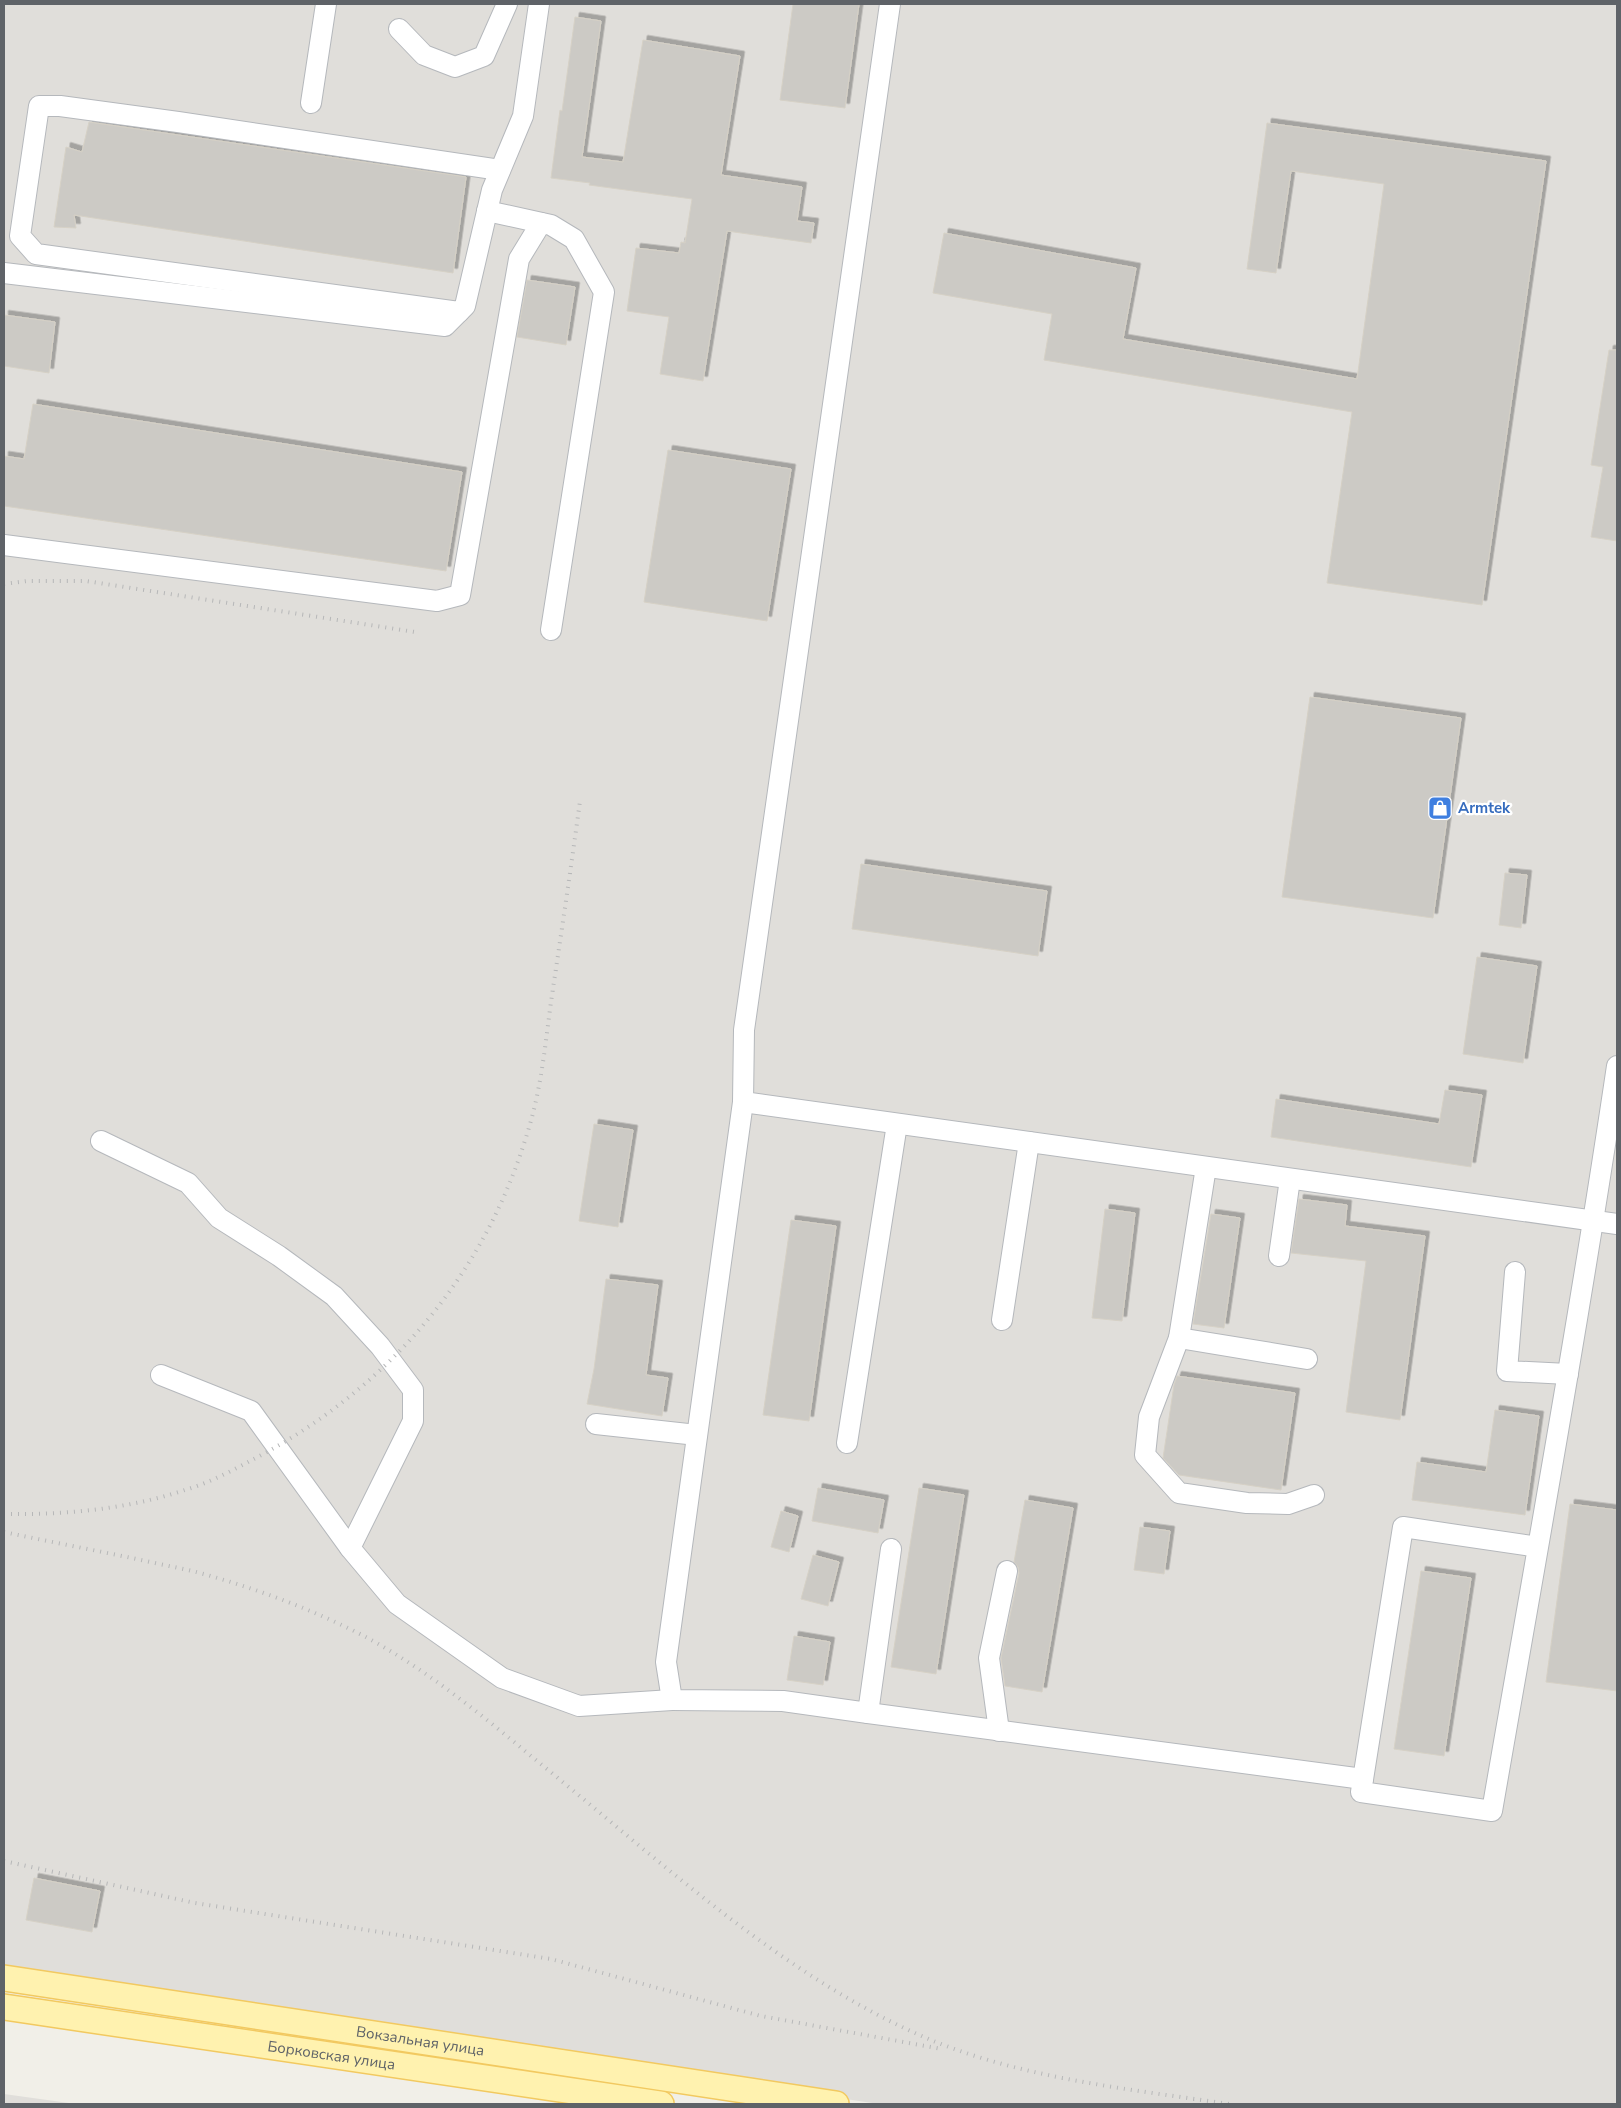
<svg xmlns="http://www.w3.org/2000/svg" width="1621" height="2108" font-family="'Nunito Sans',sans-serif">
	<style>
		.industrial { fill: #e0deda }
		.building { fill: #cccac5; stroke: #d6d1c6; filter: url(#shadow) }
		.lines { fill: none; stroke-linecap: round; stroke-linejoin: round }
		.minor-casing { stroke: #b5b8bc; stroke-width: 22 }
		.major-casing { stroke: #f2c960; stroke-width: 28 }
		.minor { stroke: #fff; stroke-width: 20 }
		.major { stroke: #fff2af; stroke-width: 25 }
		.rail { stroke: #b6b7b8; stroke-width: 4; stroke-dasharray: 1 6; stroke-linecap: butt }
		.labels { text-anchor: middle; stroke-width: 4.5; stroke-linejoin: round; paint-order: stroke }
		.shop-label { font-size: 15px; font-weight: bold; fill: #366cbe; stroke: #fff; text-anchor: start }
		.street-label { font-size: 15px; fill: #5f6368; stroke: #fff }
	</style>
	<defs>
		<filter id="shadow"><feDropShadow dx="4.5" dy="-4.5" stdDeviation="0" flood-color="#0004"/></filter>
	</defs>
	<rect width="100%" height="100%" fill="#f1efe8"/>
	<g class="industrial">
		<polygon points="4,4 1617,4 1617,2104 879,2104 4,1973"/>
		<polygon points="4,2094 76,2104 4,2104"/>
	</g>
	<g class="building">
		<polygon points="793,4 859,4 845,108 780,100"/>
		<polygon points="575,17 601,21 582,157 623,162 643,40 740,56 721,175 802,187 797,221 814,223 811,243 727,231 703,381 660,374 669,317 627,311 636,248 679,253 681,242 685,243 692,199 589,185 590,183 551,178 560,110 562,111"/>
		<polygon points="89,122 466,177 453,273 74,215 76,228 54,227 66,147 82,152"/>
		<polygon points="1267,123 1546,161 1482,605 1327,583 1352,412 1044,360 1052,314 933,293 944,233 1136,268 1123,339 1357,379 1384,184 1291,171 1276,273 1247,269"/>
		<polygon points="527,280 575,287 566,345 517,337"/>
		<polygon points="4,315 55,322 49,373 4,366"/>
		<polygon points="1609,350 1617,350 1617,541 1591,537 1603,467 1591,465"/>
		<polygon points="33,404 462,472 446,571 4,506 4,456 24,459"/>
		<polygon points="668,450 791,469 767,621 644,602"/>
		<polygon points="1310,697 1461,718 1433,918 1282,897"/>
		<polygon points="861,864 1047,891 1038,956 852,929"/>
		<polygon points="1505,873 1527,875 1521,928 1499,925"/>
		<polygon points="1477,957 1537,966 1523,1063 1463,1054"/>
		<polygon points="1445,1090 1482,1095 1471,1167 1271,1137 1276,1099 1439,1124"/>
		<polygon points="594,1124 633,1130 618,1227 579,1221"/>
		<polygon points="1299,1199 1347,1205 1345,1226 1425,1236 1400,1420 1346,1412 1366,1261 1291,1253"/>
		<polygon points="1105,1209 1135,1213 1122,1321 1092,1318"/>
		<polygon points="1211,1214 1240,1218 1224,1328 1193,1324"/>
		<polygon points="791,1220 836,1226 809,1421 763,1415"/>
		<polygon points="606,1279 658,1285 646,1375 668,1378 662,1416 587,1404 594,1369"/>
		<polygon points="1177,1376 1295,1393 1281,1490 1179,1475 1163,1458 1174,1385"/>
		<polygon points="1495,1410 1539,1416 1525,1515 1412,1500 1417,1462 1486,1472"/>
		<polygon points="818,1488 884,1500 878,1533 812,1521"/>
		<polygon points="919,1488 964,1495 936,1674 891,1667"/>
		<polygon points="1025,1500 1073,1508 1042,1692 1005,1686 1001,1658 1019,1573 1018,1567 1014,1562"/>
		<polygon points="1570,1504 1617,1510 1617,1691 1546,1682"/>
		<polygon points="781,1511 798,1516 789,1552 771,1547"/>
		<polygon points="1140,1527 1170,1531 1164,1574 1134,1570"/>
		<polygon points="813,1555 839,1562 828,1606 801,1599"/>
		<polygon points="1421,1571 1471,1578 1444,1756 1394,1749"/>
		<polygon points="794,1636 830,1642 823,1685 787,1680"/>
		<polygon points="34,1878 100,1891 92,1932 26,1920"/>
	</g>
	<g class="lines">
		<g class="minor-casing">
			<g id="minor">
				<polyline points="890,4 744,1030 743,1102 1617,1224"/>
				<polyline points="399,29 424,55 455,67 484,56 507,4"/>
				<polyline points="311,103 326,4"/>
				<polyline points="487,211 551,225 574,239 604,292 551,630"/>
				<polyline points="4,273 445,326 465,306 492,190 523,116 539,4"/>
				<polyline points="459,312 36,254 20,236 39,106 60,106 178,122 500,170"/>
				<polyline points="4,545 437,601 460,595 519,259 541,223"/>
				<polyline points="743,1102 666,1662 672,1700 783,1701 868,1713 891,1549"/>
				<polyline points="101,1141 188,1183 219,1218 279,1256 334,1296 380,1346 413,1390 413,1421 350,1548 397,1604 502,1678 579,1706 672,1700"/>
				<polyline points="1206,1167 1179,1338 1307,1359"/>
				<polyline points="1279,1256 1290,1179"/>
				<polyline points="1515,1272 1507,1371 1568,1374"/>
				<polyline points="1002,1320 1029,1142"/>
				<polyline points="1179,1338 1149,1417 1145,1455 1179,1493 1247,1503 1288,1504 1314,1495"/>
				<polyline points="161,1375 251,1411 350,1548"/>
				<polyline points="596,1424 697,1435"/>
				<polyline points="847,1443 897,1124"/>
				<path d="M1538 1547 1403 1527 1361 1792 1492 1811C1535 1563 1580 1315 1617 1066"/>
				<polyline points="868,1713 1363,1779"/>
				<polyline points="999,1731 989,1658 1007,1571"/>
			</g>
		</g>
		<g class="major-casing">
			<g id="major">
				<path id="s1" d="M4 1978 836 2104"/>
				<path id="s2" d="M4 2007 661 2104"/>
			</g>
		</g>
		<use href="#minor" class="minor"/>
		<use href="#major" class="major"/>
		<g class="rail">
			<polyline points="4,584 27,581 86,581 415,632"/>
			<path d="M4 1514C66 1515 129 1509 188 1489 211 1482 233 1470 254 1459 386 1390 484 1277 527 1134 541 1091 545 1046 551 1002 561 935 571 868 580 801"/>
			<path d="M4 1532C51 1542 99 1551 146 1561 167 1566 187 1569 207 1575 260 1590 313 1610 362 1635 423 1667 478 1712 531 1756 655 1856 783 1978 931 2040 1026 2079 1129 2089 1229 2104"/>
			<polyline points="4,1861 195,1903 551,1959 761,2016 942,2049"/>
		</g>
	</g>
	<defs>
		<g id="shop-square" transform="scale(1.25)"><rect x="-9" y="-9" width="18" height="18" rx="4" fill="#3f7fe0" stroke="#fff"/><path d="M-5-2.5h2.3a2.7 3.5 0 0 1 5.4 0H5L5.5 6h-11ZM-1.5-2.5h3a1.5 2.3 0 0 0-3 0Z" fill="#fff"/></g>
	</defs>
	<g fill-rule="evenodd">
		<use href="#shop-square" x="1440" y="808"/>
	</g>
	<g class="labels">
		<g class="shop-label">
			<text x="1458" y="813">Armtek</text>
		</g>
		<g class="street-label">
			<text dy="5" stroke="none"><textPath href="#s1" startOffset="421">Вокзальная улица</textPath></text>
			<text dy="5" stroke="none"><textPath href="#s2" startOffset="331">Борковская улица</textPath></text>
		</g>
	</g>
	<rect width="1621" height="2108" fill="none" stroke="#5f6368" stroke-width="10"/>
</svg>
